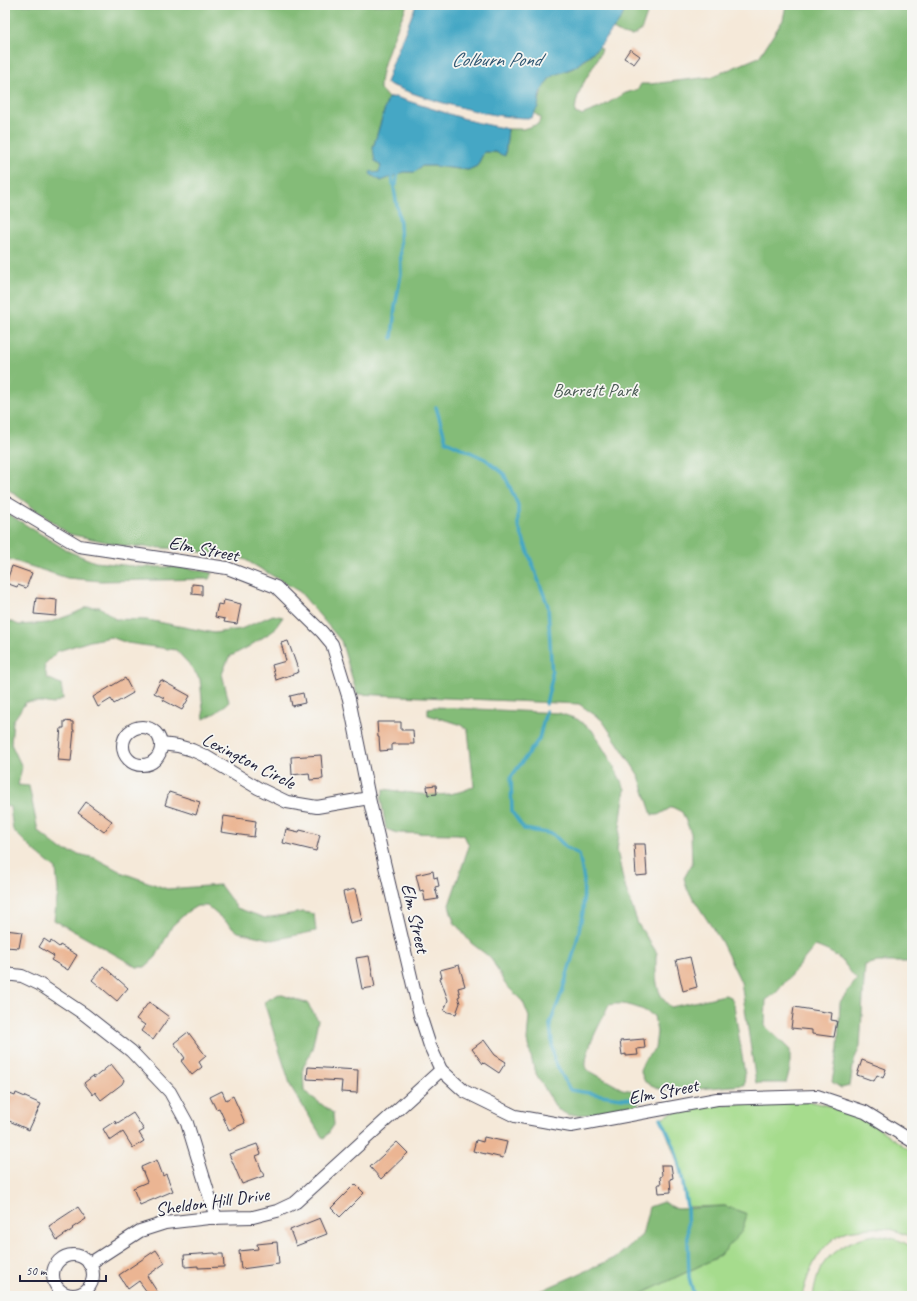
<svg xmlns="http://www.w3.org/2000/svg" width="917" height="1301" font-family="Caveat,sans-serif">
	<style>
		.green { fill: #a6dc8d; stroke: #647f64 }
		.forest { fill: #84bc78; stroke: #536f5a }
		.water { fill: #45a7c5; stroke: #346480 }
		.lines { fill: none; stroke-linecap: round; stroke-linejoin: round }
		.stream { stroke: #45a7c5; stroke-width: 3.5 }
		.building { fill: #ebb593 }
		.street-casing { stroke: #424053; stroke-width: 14 }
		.street { stroke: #fff; stroke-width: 12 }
		.labels { text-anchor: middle; stroke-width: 3.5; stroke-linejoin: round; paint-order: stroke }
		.park-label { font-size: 19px; fill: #4a5a54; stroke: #f6f6f2 }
		.street-label { font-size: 19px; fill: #22223b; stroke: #f6f6f2 }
		.water-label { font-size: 20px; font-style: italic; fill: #305772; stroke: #f6f6f2 }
	</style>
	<rect width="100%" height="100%" fill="#f6f6f2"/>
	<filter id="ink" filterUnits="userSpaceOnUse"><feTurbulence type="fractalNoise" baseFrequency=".025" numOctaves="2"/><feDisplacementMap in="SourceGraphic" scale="8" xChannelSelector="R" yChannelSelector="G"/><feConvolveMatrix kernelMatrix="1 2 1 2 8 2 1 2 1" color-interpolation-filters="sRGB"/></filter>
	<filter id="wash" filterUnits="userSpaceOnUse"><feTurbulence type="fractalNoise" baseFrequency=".012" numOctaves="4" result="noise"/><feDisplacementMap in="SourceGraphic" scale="16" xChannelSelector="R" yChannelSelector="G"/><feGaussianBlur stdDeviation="0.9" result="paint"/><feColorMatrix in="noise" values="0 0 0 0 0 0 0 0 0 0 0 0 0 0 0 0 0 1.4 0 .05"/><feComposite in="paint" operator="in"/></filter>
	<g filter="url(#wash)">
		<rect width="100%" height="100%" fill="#f5e9d9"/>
		<g class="green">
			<path d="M809 1101 829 1106 867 1120 912 1152V1238C894 1228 882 1226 862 1229 856 1230 848 1230 843 1233 819 1245 808 1272 802 1296H637L720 1256 747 1214 725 1206 687 1207 681 1172 661 1118 677 1111 706 1105Z"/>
			<path d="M875 1235C888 1237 902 1239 912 1248V1296H813C815 1286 817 1275 822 1266 833 1248 855 1238 875 1235Z"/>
		</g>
		<g class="forest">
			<path d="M5 5H407C398 27 379 66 380 89L388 98 373 148 381 166 379 172 374 173 381 181 404 172H415L422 166H434L468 170 477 166 484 152H495L505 155 508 129H523L538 124 541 118 534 113C541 102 540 88 549 79 556 72 567 72 575 67 584 62 592 53 599 47L602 49C593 72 576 86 575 113L581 115 600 108 623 94 638 89 641 84H650L711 77 759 57 783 20 786 5H912V961L907 962H877L865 965 860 1047 854 1060 850 1086 841 1088 832 1082 838 1048 840 1002 857 979C852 975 851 972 847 967 840 956 827 950 815 946L776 993 766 1000 765 1026 790 1050V1069L786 1083H756L741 982 721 941 687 889 684 878 692 864 691 833 682 812 672 807 658 815H652L639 776 623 751 602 720 579 704 357 694 341 641 300 592 244 559 182 549 125 546 69 534 5 487Z"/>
			<polygon points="627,5 650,5 641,31 632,36 622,34 613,29 621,19"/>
			<polygon points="5,512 68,551 95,562 142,567 182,567 213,573 209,579 101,581 67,578 8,559 5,561"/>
			<polygon points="88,607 100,607 115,619 148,620 214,633 241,629 273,615 283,617 273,631 248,647 229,657 222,674 229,702 217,712 204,719 200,679 189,664 176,650 127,643 111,637 90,641 58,651 44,665 47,678 61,684 63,699 53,704 41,702 26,702 13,721 11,744 22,767 18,785 29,786 38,831 62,850 95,858 123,873 167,889 220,885 237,908 265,918 303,912 314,914 316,931 273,940 238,932 207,906 197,906 187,912 172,926 156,957 145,967 137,967 54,920 58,892 56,869 34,851 13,830 10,807 5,806 5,619 19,625 48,623 73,614"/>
			<path d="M435 707 559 713 577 719 592 730 612 763 625 789 617 850 624 884 638 924 657 953 656 956C656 977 654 993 671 1007L725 995 731 997 734 1005 745 1075 744 1085 674 1091 662 1090 645 1082 640 1070 645 1059 655 1049 657 1032 654 1016C642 1008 623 1001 609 1005 601 1023 584 1049 586 1069L622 1089 634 1091 639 1094 640 1100 637 1106 599 1114 568 1115 557 1109 535 1072 527 1041 529 1017 523 1002 505 984 491 958 471 943 454 922 449 905 469 846 464 835 457 834 397 833 386 829 381 799 384 789C413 793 447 801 474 786L468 730 459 724 428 715V708Z"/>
			<polygon points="279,994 307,1003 318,1020 312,1049 303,1068 304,1091 333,1113 334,1125 325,1138 322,1137 291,1087 264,1002"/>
			<polygon points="663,1202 677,1209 725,1206 747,1214 742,1231 720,1256 637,1296 529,1296 617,1257 642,1235 649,1207"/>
		</g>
		<g class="water">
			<path d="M416 5H627L621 19 599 47 575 67 555 75 549 79 540 93 538 107 531 118C506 118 483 113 459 107 434 101 410 93 386 83L393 62Z"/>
			<path d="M395 97 475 122 508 129 505 156 495 152H484L477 166 468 170 434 166H422L415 172H404L381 181C377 178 374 177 370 174L371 171 374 173 379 172 381 166 375 161 373 148 388 98Z"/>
		</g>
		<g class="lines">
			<g class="stream">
				<polyline points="392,177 400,223 401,274 395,307 392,338"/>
				<polyline points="396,185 398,170"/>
				<polyline points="436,407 446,441 485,459 504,474 518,505 518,525 548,606 552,678 546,704"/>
				<polyline points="546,711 539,739 511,777 512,812 524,829 553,834 567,848 579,854 584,880 583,912 576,945 562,992 550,1024 554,1060 570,1090 614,1097 640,1100"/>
				<polyline points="661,1118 674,1146 681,1172 687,1207 689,1277 694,1296"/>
			</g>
		</g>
		<g id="blocks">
			<g class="building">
				<polygon points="630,49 640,56 634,64 624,58"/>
				<polygon points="12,566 32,573 26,588 18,585 17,587 6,583"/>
				<polygon points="192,584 202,585 202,595 192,594"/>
				<polygon points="36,598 57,600 56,616 34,614"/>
				<polygon points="224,600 241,604 237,624 224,622 225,619 215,617 218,604 223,605"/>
				<polygon points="288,641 299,672 276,680 272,665 286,661 281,643"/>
				<polygon points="125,678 133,693 114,704 111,699 98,707 93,697"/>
				<polygon points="161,680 190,696 182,710 163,700 164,698 154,693"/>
				<polygon points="303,693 305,703 292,706 290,696"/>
				<polygon points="64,721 73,722 73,730 74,730 71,761 58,760 61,728 64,728"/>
				<polygon points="377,722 401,722 401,730 413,730 414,744 392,744 392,750 380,751 379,737 378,737"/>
				<polygon points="321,755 323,779 310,780 309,773 292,775 291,757"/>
				<polygon points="436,785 437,794 428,795 427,786"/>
				<polygon points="169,792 200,802 196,815 165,805"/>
				<polygon points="86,802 112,821 104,832 78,813"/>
				<polygon points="224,816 256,821 254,837 221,832"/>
				<polygon points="286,829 299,832 300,830 320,835 316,851 283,843"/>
				<polygon points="634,844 645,844 647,875 636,876"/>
				<polygon points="433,871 434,878 437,877 439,886 435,887 438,899 425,901 423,890 420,891 416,875"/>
				<polygon points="355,889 362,920 350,923 343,892"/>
				<polygon points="5,930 22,932 19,948 5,947"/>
				<polygon points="44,939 50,943 51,941 59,947 60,945 77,955 68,970 51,960 54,956 39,947"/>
				<polygon points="369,956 375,987 362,989 356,958"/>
				<polygon points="690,957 697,987 683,991 676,960"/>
				<polygon points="459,965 465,986 458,988 460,996 458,997 460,1003 456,1014 444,1011 448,1000 440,978 442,977 440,970"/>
				<polygon points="103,966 128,988 117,1001 92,980"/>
				<polygon points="149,1002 169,1017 153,1040 141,1031 145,1025 136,1019"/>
				<polygon points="794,1007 832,1013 831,1020 837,1021 834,1037 812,1034 812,1030 791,1028"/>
				<polygon points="188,1032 206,1056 199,1062 202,1067 192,1075 181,1061 185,1058 174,1043"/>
				<polygon points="644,1039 645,1048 637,1049 638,1055 626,1056 626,1054 622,1055 620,1041"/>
				<polygon points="484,1040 495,1055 506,1062 499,1073 484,1063 483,1064 472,1049"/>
				<polygon points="862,1060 886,1069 883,1078 877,1075 874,1081 857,1075"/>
				<polygon points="111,1064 124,1080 122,1084 101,1100 95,1092 93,1095 84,1083 93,1076 94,1078"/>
				<polygon points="308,1067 358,1070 357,1093 341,1092 342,1081 307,1079"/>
				<polygon points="222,1091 226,1100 233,1096 245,1123 229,1130 219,1108 216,1109 210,1097"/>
				<polygon points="5,1092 15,1096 16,1093 41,1104 29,1130 5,1119"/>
				<polygon points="133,1113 144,1130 139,1133 144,1141 133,1148 123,1132 110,1141 103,1129 115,1121 116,1124"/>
				<polygon points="484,1137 507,1142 503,1158 473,1151 476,1140 483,1142"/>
				<polygon points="397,1142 408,1153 381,1179 370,1167"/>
				<polygon points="257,1144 261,1154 256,1156 264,1176 242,1184 229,1154"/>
				<polygon points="157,1160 163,1176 166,1174 173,1191 140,1205 133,1188 147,1182 141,1167"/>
				<polygon points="661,1165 671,1165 673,1178 670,1179 671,1192 659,1193 658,1184 661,1184 660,1177 662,1176"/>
				<polygon points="355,1184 364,1193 340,1217 331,1208"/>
				<polygon points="78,1207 86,1219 72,1228 73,1229 57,1240 49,1226"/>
				<polygon points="320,1218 327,1234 296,1246 290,1230"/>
				<polygon points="277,1242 279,1264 241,1269 239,1251 258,1249 257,1244"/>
				<polygon points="156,1250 165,1263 147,1276 160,1296 150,1296 139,1281 128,1289 119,1275"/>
				<polygon points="215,1253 215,1254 223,1254 224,1267 198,1268 198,1266 185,1267 184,1255"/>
			</g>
		</g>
	</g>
	<g filter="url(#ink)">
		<use href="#blocks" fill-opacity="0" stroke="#424053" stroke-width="1"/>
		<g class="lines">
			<g class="street-casing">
				<g id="street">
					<polyline points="5,502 79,546 227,568 276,587 322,632 332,644 349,699 369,798 420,1015 430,1046 441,1070 464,1091 515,1116 571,1126 717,1099 817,1096 865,1112 912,1141"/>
					<circle cx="142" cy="746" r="19"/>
					<polyline points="161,744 178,746 192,750 205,756 258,788 287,802 317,807 369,798"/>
					<polyline points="5,974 22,976 39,984 84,1014 131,1051 170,1092 187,1123 216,1218"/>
					<circle cx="73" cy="1275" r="20"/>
					<polyline points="89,1264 140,1231 165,1223 209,1218 253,1217 277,1211 296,1202 441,1070"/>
				</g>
			</g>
			<use href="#street" class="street"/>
		</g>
	</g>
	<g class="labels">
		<g class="park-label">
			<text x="595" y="396">Barrett Park</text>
		</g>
		<g class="street-label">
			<text transform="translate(204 548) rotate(11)" y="7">Elm Street</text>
			<text transform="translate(249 760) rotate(27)" y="7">Lexington Circle</text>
			<text transform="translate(416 918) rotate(77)" y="7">Elm Street</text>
			<text transform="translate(663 1091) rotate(-11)" y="7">Elm Street</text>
			<text transform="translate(212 1201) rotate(-8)" y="7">Sheldon Hill Drive</text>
		</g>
		<g class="water-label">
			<text x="496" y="66">Colburn Pond</text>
		</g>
	</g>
	<rect width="917" height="1301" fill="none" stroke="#f6f6f2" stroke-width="20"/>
	<path d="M20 1275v6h86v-6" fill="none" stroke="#22223b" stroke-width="2"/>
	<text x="26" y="1275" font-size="12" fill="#22223b" stroke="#f6f6f2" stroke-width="3" paint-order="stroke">50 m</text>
</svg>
